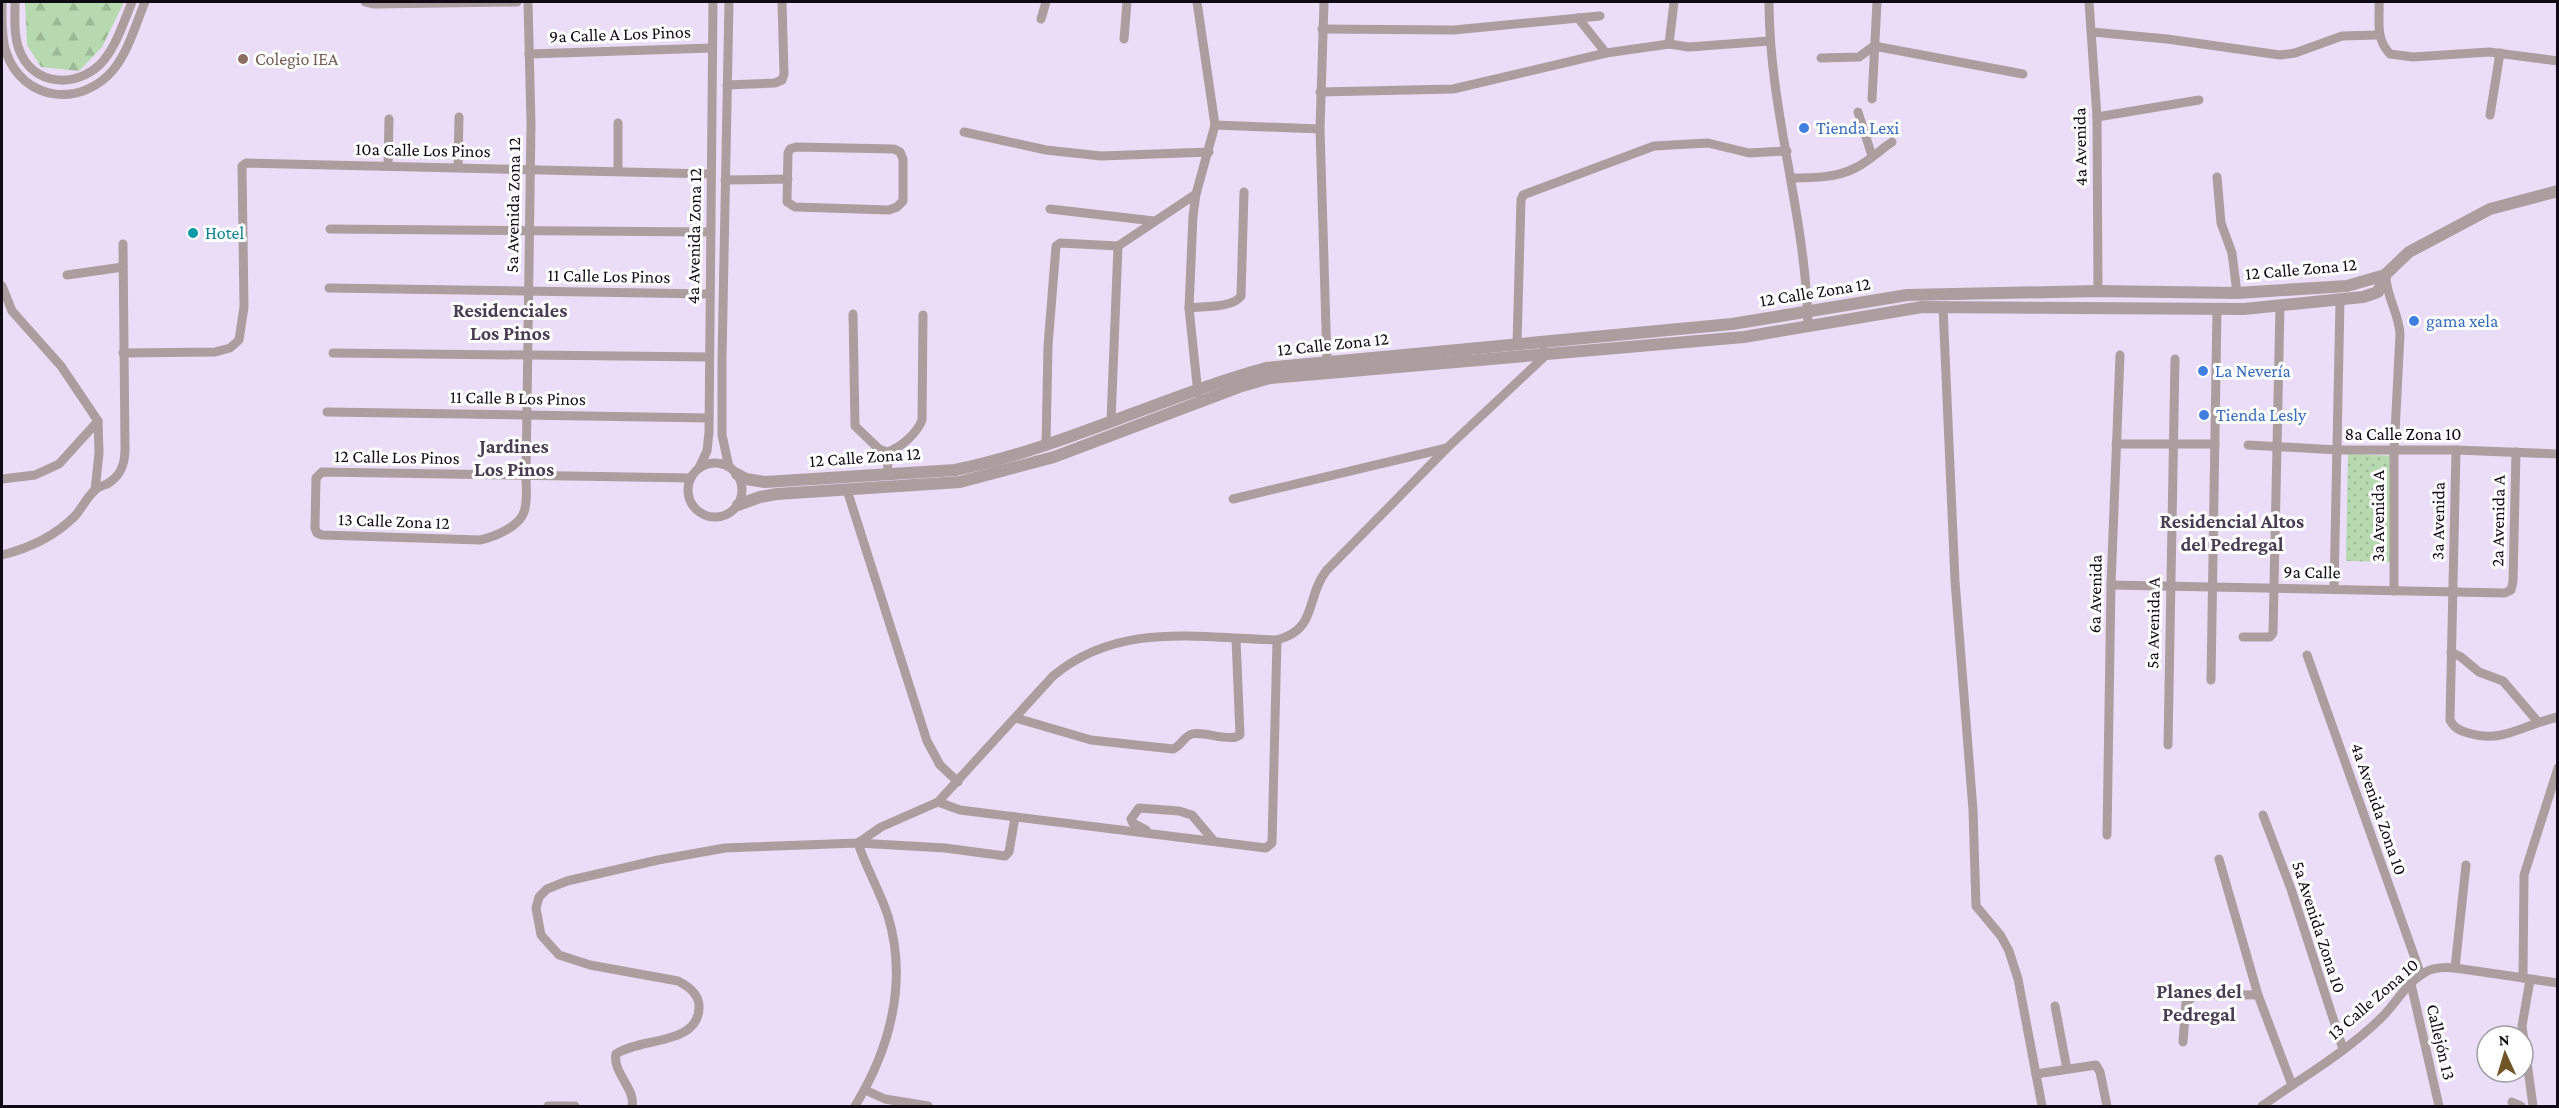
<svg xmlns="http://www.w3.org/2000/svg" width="2559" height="1108" font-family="'Crimson Pro',serif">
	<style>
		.forest { fill: url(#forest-firs) }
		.park { fill: url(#park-dots) }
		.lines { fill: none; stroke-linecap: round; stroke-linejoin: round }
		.minor { stroke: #ac9e9e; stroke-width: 9 }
		.tertiary { stroke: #ac9e9e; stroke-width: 12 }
		.education-dot { fill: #8d6e63; stroke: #fff; stroke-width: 2 }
		.shop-dot { fill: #3f7fe0; stroke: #fff; stroke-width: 2 }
		.culture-dot { fill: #0f9aa8; stroke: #fff; stroke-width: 2 }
		.labels { text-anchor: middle; stroke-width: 6; stroke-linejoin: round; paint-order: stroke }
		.street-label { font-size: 18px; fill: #0f0a13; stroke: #fff }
		.education-label { font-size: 18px; fill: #785e54; stroke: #fff; text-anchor: start }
		.shop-label { font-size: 18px; fill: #366cbe; stroke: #fff; text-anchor: start }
		.culture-label { font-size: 18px; fill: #0d838f; stroke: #fff; text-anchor: start }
		.neighbourhood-label { font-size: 20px; font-weight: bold; fill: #483d52; stroke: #fff }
	</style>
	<defs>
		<pattern id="forest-firs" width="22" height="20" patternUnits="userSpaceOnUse" patternTransform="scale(1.5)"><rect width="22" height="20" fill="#b6d9af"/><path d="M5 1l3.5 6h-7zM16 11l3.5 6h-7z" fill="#9bb996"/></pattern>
		<pattern id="park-dots" width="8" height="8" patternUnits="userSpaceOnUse" patternTransform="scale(1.5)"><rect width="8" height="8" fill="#b6d9af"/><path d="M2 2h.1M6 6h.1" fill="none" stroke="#9bb996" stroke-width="1.8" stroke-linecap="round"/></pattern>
	</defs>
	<rect width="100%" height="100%" fill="#ebddf8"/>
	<polygon class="forest" points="25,2 124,2 102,47 79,71 41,67 27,45"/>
	<polygon class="park" points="2348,454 2398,456 2396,562 2346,561"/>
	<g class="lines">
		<g class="minor">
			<path d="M2 2C2 18 1 37 6 52 23 102 82 108 114 69 129 50 136 23 145 2"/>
			<path d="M15 2C15 19 13 40 22 56 39 89 83 86 104 60 117 44 124 21 132 2"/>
			<polyline points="365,2 373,4 517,2"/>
			<path d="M528 2 531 124 526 477C526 488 528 501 524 512 519 527 494 537 480 540L322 535 317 533 315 528 316 478 322 472 691 478"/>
			<polyline points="729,2 722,359 722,435 729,467"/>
			<polyline points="1197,2 1215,125 1196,194 1193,216 1189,308 1198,394"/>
			<polyline points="1324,2 1320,129 1327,362"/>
			<path d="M1769 2C1769 110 1806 216 1808 325"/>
			<polyline points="2089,2 2097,117 2098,291"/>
			<path d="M2379 2C2380 22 2375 38 2390 54L2413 57 2489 52 2558 61"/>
			<polyline points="1578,18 1606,53"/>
			<polyline points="1041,19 1046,2"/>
			<polyline points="1322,29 1454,30 1600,16"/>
			<polyline points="2092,32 2167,39 2280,55 2295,53 2342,36 2378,35"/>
			<polyline points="1124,39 1127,2"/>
			<polyline points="1669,44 1674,2"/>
			<polyline points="529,54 712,48"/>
			<polyline points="1821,58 1859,57 1874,46 2023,74"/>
			<polyline points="727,85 775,83 782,80 784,74 782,2"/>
			<polyline points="1320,92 1453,89 1606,53 1669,44 1689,47 1769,41"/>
			<polyline points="1872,99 1877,2"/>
			<polyline points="1858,112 1872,156"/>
			<polyline points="2490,115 2500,53"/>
			<polyline points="2097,117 2199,100"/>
			<polyline points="1215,125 1320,129"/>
			<polyline points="964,132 1046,150 1101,156 1209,152"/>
			<polygon points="796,147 894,149 900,152 903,159 903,201 897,207 889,210 795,207 787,202 788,153 790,149"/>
			<polyline points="388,166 389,119"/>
			<polyline points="458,167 459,117"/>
			<polyline points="618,171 618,123"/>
			<polyline points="2217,177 2221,223 2232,253 2237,293"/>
			<path d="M1791 178C1812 178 1838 178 1857 167 1869 161 1880 150 1892 142"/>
			<polyline points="725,180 788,179"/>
			<polyline points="1050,209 1154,221"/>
			<polyline points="330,229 710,232"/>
			<polyline points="67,275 123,267"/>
			<path d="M2386 278C2387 298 2399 314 2400 334L2394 452V591"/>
			<polyline points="2,286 12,311 61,366 98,421 99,453 95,490"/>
			<polyline points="329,288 709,294"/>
			<polyline points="1943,307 1955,581 1973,810 1976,906 2001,936 2009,951 2018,979 2042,1106"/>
			<path d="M1189 308C1203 306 1233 308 1241 296L1244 192"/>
			<polyline points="853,314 855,426 879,449 887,452"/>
			<polyline points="1517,344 1521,200 1523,195 1654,146 1708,143 1749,153 1787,151"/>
			<polyline points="123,353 215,352 230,348 239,340 244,307 242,166 246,163 711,174"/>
			<polyline points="333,353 709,357"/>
			<polyline points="327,412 709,418"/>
			<polyline points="1111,421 1118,246"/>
			<polyline points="1046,444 1048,346 1056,246 1060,243 1118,246 1196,194"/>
			<polyline points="2116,444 2215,444"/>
			<polyline points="2248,445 2338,450 2456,450 2558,454"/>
			<path d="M2456 450 2450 720C2454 728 2459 730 2468 733 2503 744 2524 724 2558 717"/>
			<circle cx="715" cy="490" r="27"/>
			<polyline points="699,468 707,451 709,432 713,2"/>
			<path d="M888 474 887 452C901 448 917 433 922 420L923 315"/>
			<polyline points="2,479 35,475 59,464 98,421"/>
			<polyline points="847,490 927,741 940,765 958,782"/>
			<polyline points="1233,499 1447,448"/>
			<path d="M2 555C30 548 54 537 75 516 82 508 87 497 95 490 98 487 104 485 107 484 121 476 125 464 125 449L123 244"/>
			<polyline points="2111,585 2505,593 2511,590 2513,582 2516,452"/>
			<polyline points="2334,589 2340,301"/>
			<polyline points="2243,637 2270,637 2273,633 2280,306"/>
			<polyline points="2451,652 2461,657 2479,672 2503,681 2538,722"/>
			<polyline points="2307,655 2421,975"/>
			<polyline points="2211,680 2217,309"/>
			<path d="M1016 718 1091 740 1173 749C1181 746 1184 736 1192 734 1203 731 1222 740 1236 737L1240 735 1236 639"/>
			<polyline points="2168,745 2175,359"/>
			<polyline points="938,802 960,810 1266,848 1272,843 1277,640"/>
			<polyline points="2263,815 2291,889 2343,1049"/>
			<polyline points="1146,830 1133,823 1131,819 1139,808 1179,811 1192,815 1213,840"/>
			<polyline points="2107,835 2111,585 2120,355"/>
			<path d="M858 843 881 827 938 802 1053 676C1119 621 1197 638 1277 640 1318 629 1305 599 1326 571L1447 448 1545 356 1544 351"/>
			<polyline points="2219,859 2258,995 2292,1085"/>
			<polyline points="2455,968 2466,865"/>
			<polyline points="2523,978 2524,875 2558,768"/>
			<polyline points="2530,980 2522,1026 2533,1106"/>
			<polyline points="2411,984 2439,1106"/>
			<polyline points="2055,1006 2067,1069"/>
			<polyline points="2183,1042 2186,1002 2197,994 2258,995"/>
			<polyline points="2036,1074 2096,1065 2100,1072 2107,1106"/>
			<polyline points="865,1090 885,1099 928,1106"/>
			<polyline points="2512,1102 2521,1106"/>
			<polyline points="548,1106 575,1106"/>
			<path d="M632 1106C636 1089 612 1072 616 1054 640 1037 701 1046 699 1005 698 993 688 986 678 981L590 965 559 955 541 935 536 908 539 897 547 889 567 881 658 860 725 848 858 843 945 848 1005 856 1009 852 1015 817"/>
			<path d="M855 1106C890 1049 908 982 888 916 880 891 866 868 858 843"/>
			<path d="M2262 1106C2301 1078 2345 1053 2380 1019 2395 1005 2406 983 2424 973 2433 967 2444 967 2455 968L2558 983"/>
		</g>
		<g class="tertiary">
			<path d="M737 474 746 479 765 482 955 470C1062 448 1161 397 1266 368L1732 324 1907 295 2098 291 2237 293 2347 286 2385 275"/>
			<polyline points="738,505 760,497 777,494 960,482 1054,457 1242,386 1270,378 1744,337 1922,307 2244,309 2363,297 2378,292 2385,275 2409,252 2490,209 2558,191"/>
		</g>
	</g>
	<circle class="education-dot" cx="243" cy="59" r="6"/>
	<g class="shop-dot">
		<circle cx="1804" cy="128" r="6"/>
		<circle cx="2414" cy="321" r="6"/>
		<circle cx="2203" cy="371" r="6"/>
		<circle cx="2204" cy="415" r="6"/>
	</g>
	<circle class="culture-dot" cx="193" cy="233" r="6"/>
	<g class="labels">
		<g class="street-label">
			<text transform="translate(620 34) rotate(-2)" y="6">9a Calle A Los Pinos</text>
			<text transform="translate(2080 147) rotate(-91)" y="6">4a Avenida</text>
			<text transform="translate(423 150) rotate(1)" y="6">10a Calle Los Pinos</text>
			<text transform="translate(513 205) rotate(-89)" y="6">5a Avenida Zona 12</text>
			<text transform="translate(694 236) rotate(-89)" y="6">4a Avenida Zona 12</text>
			<text transform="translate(2301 269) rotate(-5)" y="6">12 Calle Zona 12</text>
			<text transform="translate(609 276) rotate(1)" y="6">11 Calle Los Pinos</text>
			<text transform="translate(1815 292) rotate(-9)" y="6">12 Calle Zona 12</text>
			<text transform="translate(1333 344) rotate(-6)" y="6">12 Calle Zona 12</text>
			<text transform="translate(518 398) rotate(1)" y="6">11 Calle B Los Pinos</text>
			<text x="2403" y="440">8a Calle Zona 10</text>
			<text transform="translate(397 457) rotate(1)" y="6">12 Calle Los Pinos</text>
			<text transform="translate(865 457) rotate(-4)" y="6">12 Calle Zona 12</text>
			<text transform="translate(2378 516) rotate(-90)" y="6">3a Avenida A</text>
			<text transform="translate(394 521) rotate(2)" y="6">13 Calle Zona 12</text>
			<text transform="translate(2438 521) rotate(-89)" y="6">3a Avenida</text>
			<text transform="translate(2498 521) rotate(-89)" y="6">2a Avenida A</text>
			<text transform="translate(2312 572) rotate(1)" y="6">9a Calle</text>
			<text transform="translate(2095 594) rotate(-89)" y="6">6a Avenida</text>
			<text transform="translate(2153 623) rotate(-89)" y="6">5a Avenida A</text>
			<text transform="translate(2379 809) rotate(71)" y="6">4a Avenida Zona 10</text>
			<text transform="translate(2319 927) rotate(72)" y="6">5a Avenida Zona 10</text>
			<text transform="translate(2373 999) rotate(-41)" y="6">13 Calle Zona 10</text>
			<text transform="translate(2441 1042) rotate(77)" y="6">Callejón 13</text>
		</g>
		<g class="education-label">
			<text x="255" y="65">Colegio IEA</text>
		</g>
		<g class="shop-label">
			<text x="1816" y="134">Tienda Lexi</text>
			<text x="2426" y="327">gama xela</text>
			<text x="2215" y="377">La Nevería</text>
			<text x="2216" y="421">Tienda Lesly</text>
		</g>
		<g class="culture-label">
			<text x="205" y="239">Hotel</text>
		</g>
		<g class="neighbourhood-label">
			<text x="510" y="317">Residenciales<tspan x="510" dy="23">Los Pinos</tspan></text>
			<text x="514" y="453">Jardines<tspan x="514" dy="23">Los Pinos</tspan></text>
			<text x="2232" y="528">Residencial Altos<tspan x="2232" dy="23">del Pedregal</tspan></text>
			<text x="2199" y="998">Planes del<tspan x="2199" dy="23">Pedregal</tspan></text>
		</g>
	</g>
	<rect width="2559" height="1108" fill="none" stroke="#0f0a13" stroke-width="6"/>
	<g transform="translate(2505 1054) rotate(356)"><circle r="28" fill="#ffffff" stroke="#9f9da1" stroke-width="1.5"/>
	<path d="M0-4.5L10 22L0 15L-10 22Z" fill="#715528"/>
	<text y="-9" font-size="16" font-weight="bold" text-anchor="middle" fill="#0f0a13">N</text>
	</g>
</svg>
